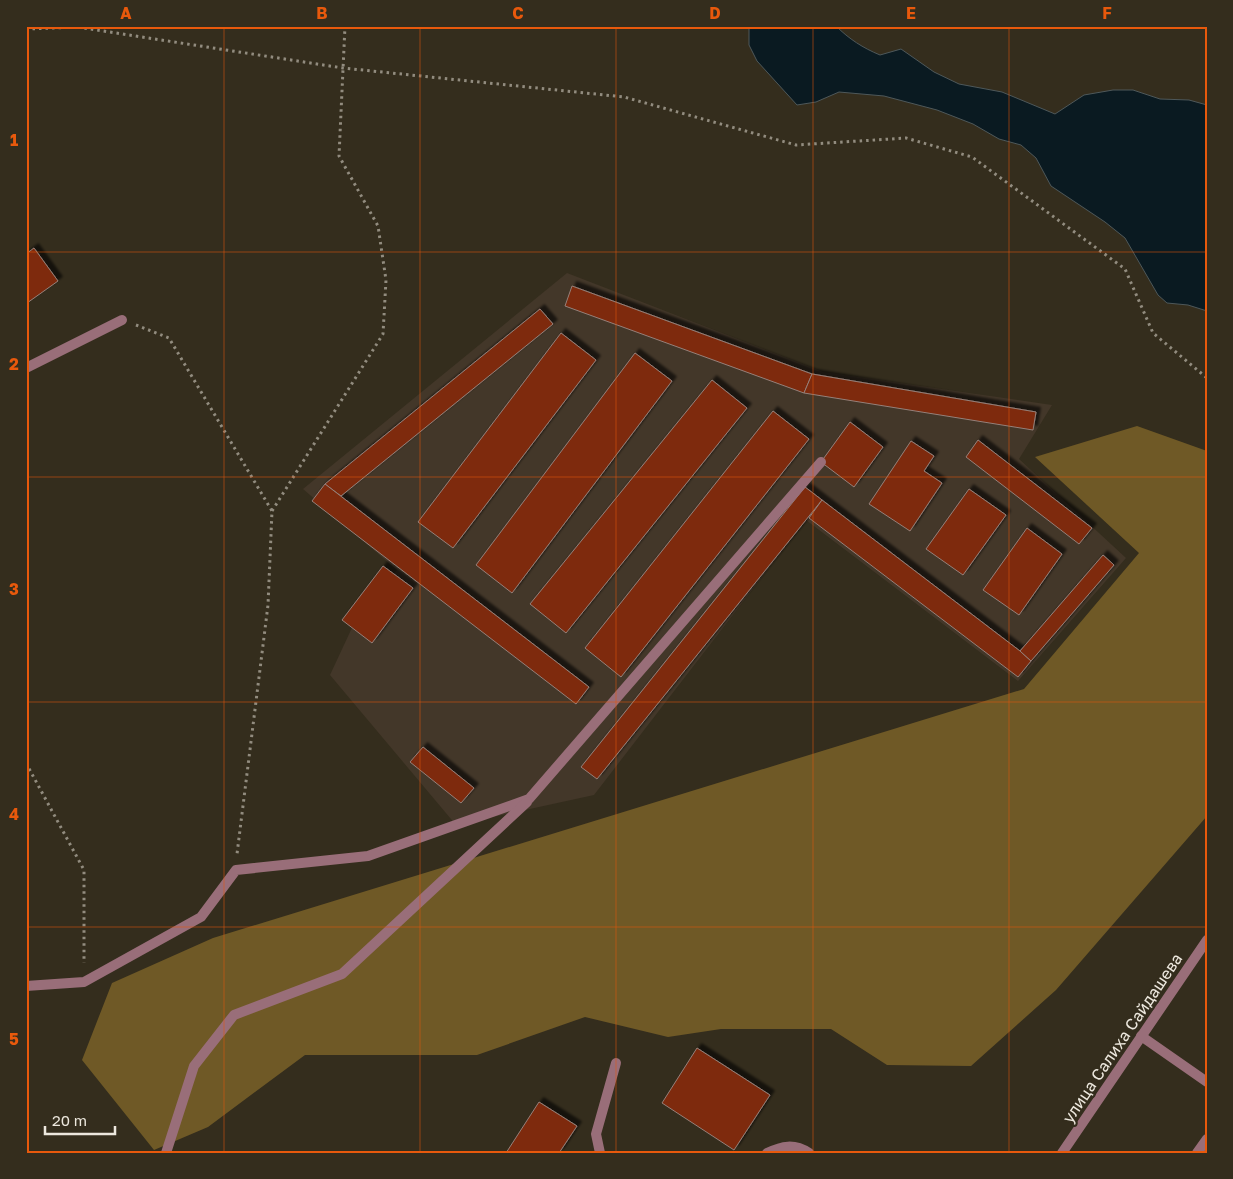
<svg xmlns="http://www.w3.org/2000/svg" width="1233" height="1179" font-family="'Golos Text',sans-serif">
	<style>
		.industrial { fill: #433729 }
		.forest { fill: #6f5926 }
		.water { fill: #0a1a21; stroke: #4e585a }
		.building { fill: #7e2909; stroke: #96807a; filter: url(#shadow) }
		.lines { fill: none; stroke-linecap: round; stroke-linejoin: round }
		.path { stroke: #928c7f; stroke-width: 3; stroke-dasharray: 2.5 4; stroke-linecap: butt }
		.service { stroke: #996e79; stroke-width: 10 }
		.minor { stroke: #996e79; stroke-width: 10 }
		.tertiary { stroke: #996e79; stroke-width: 10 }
		.grid { fill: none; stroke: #e8590c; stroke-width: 1; stroke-opacity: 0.55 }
		.labels { text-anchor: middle; stroke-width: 4.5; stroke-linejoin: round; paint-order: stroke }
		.street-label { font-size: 16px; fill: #ede8de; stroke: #342d1d }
		.neatline { fill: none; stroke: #e8590c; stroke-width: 2 }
		.grid-label { font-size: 16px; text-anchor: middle; font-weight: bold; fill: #e8590c }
	</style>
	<defs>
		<filter id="shadow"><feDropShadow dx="4.5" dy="-4.5" stdDeviation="1" flood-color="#0009"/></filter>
	</defs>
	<rect width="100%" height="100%" fill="#342d1d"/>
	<polygon class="industrial" points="567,273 823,372 1052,405 1019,459 1126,558 1018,681 806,520 594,795 456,825 330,675 357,617 397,570 303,489"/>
	<polygon class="forest" points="1137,426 1207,451 1207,816 1056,990 971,1066 887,1065 831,1029 721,1029 668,1037 585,1017 477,1055 305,1055 208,1127 154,1150 82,1060 112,983 213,938 1024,689 1139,553 1035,457"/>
	<path class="water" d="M749 26H836C849 39 863 48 880 55L901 49 934 72 959 84 1002 92 1055 114 1084 95 1113 90H1133L1160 99 1189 100 1207 105V311L1188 305 1167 303 1158 295 1125 238 1105 222 1051 186 1036 158 1021 145 999 139 973 124 937 110 884 96 839 92 816 102 797 105 757 61 749 45Z"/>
	<g class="building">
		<polygon points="34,248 58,281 27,303 26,254"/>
		<polygon points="572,286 812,374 804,393 565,306"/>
		<polygon points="540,309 553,324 341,496 325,484"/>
		<polygon points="561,333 596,360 453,548 418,522"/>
		<polygon points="635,353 672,381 512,593 476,565"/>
		<polygon points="812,374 1036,412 1033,430 804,393"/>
		<polygon points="712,380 747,408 566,633 530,604"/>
		<polygon points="773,411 809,439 621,677 585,648"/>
		<polygon points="850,422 883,447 854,487 821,462"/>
		<polygon points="978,440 1092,528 1079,544 966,457"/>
		<polygon points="911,441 934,456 924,471 942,483 910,531 869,504"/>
		<polygon points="325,484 589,687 576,704 312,501"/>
		<polygon points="805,487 822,500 597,779 581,767"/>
		<polygon points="969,489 1006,515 963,575 926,549"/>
		<polygon points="822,500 1020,651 1031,661 1018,677 809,518"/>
		<polygon points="1027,528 1062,554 1019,615 983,590"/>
		<polygon points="1103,555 1114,565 1031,661 1020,651"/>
		<polygon points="383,566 413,588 372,643 342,620"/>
		<polygon points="423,747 474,788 461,803 410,762"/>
		<polygon points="697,1048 770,1095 734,1150 662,1103"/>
		<polygon points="539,1102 577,1126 559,1153 506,1153"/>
	</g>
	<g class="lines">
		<g class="path">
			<polyline points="26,29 77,27 343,68 624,97 796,145 906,138 972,157 1125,269 1153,333 1207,378"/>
			<polyline points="136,325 169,338 272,511 268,605 237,854"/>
			<polyline points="272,511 383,334 386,280 378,226 339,156 345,26"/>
			<polyline points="26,763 84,870 84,963"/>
		</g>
		<g class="service">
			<polyline points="26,986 84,982 201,917 236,870 368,856 529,799 821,462"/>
			<polyline points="1141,1036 1207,1082"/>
			<polyline points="166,1153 194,1066 234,1015 342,974 527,802"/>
			<polyline points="600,1153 596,1134 616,1063"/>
			<path d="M767 1153C782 1146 794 1143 809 1153"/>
			<polyline points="1197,1153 1207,1139"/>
		</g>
		<g class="minor">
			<polyline points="26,368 122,320"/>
			<polyline points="26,985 27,986"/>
		</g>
		<polyline class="tertiary" points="1062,1153 1207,940"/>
	</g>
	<path class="grid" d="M224 26V1153M420 26V1153M616 26V1153M813 26V1153M1009 26V1153M26 252H1207M26 477H1207M26 702H1207M26 927H1207"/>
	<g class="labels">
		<g class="street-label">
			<text transform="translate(1122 1038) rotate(-56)" y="6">улица Салиха Сайдашева</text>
		</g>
	</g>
	<rect width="1233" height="1179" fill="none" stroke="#342d1d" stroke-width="55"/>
	<path d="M45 1126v8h70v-8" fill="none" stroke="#ede8de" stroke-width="2.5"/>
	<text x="52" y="1126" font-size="15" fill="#ede8de" stroke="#342d1d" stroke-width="4" paint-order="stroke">20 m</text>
	<rect x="28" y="28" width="1178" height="1124" class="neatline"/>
	<g class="grid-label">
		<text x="126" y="19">A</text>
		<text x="322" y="19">B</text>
		<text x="518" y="19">C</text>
		<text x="715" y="19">D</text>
		<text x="911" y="19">E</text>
		<text x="1107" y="19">F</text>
		<text x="14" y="146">1</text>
		<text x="14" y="370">2</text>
		<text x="14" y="595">3</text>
		<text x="14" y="820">4</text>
		<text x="14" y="1045">5</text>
	</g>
</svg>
